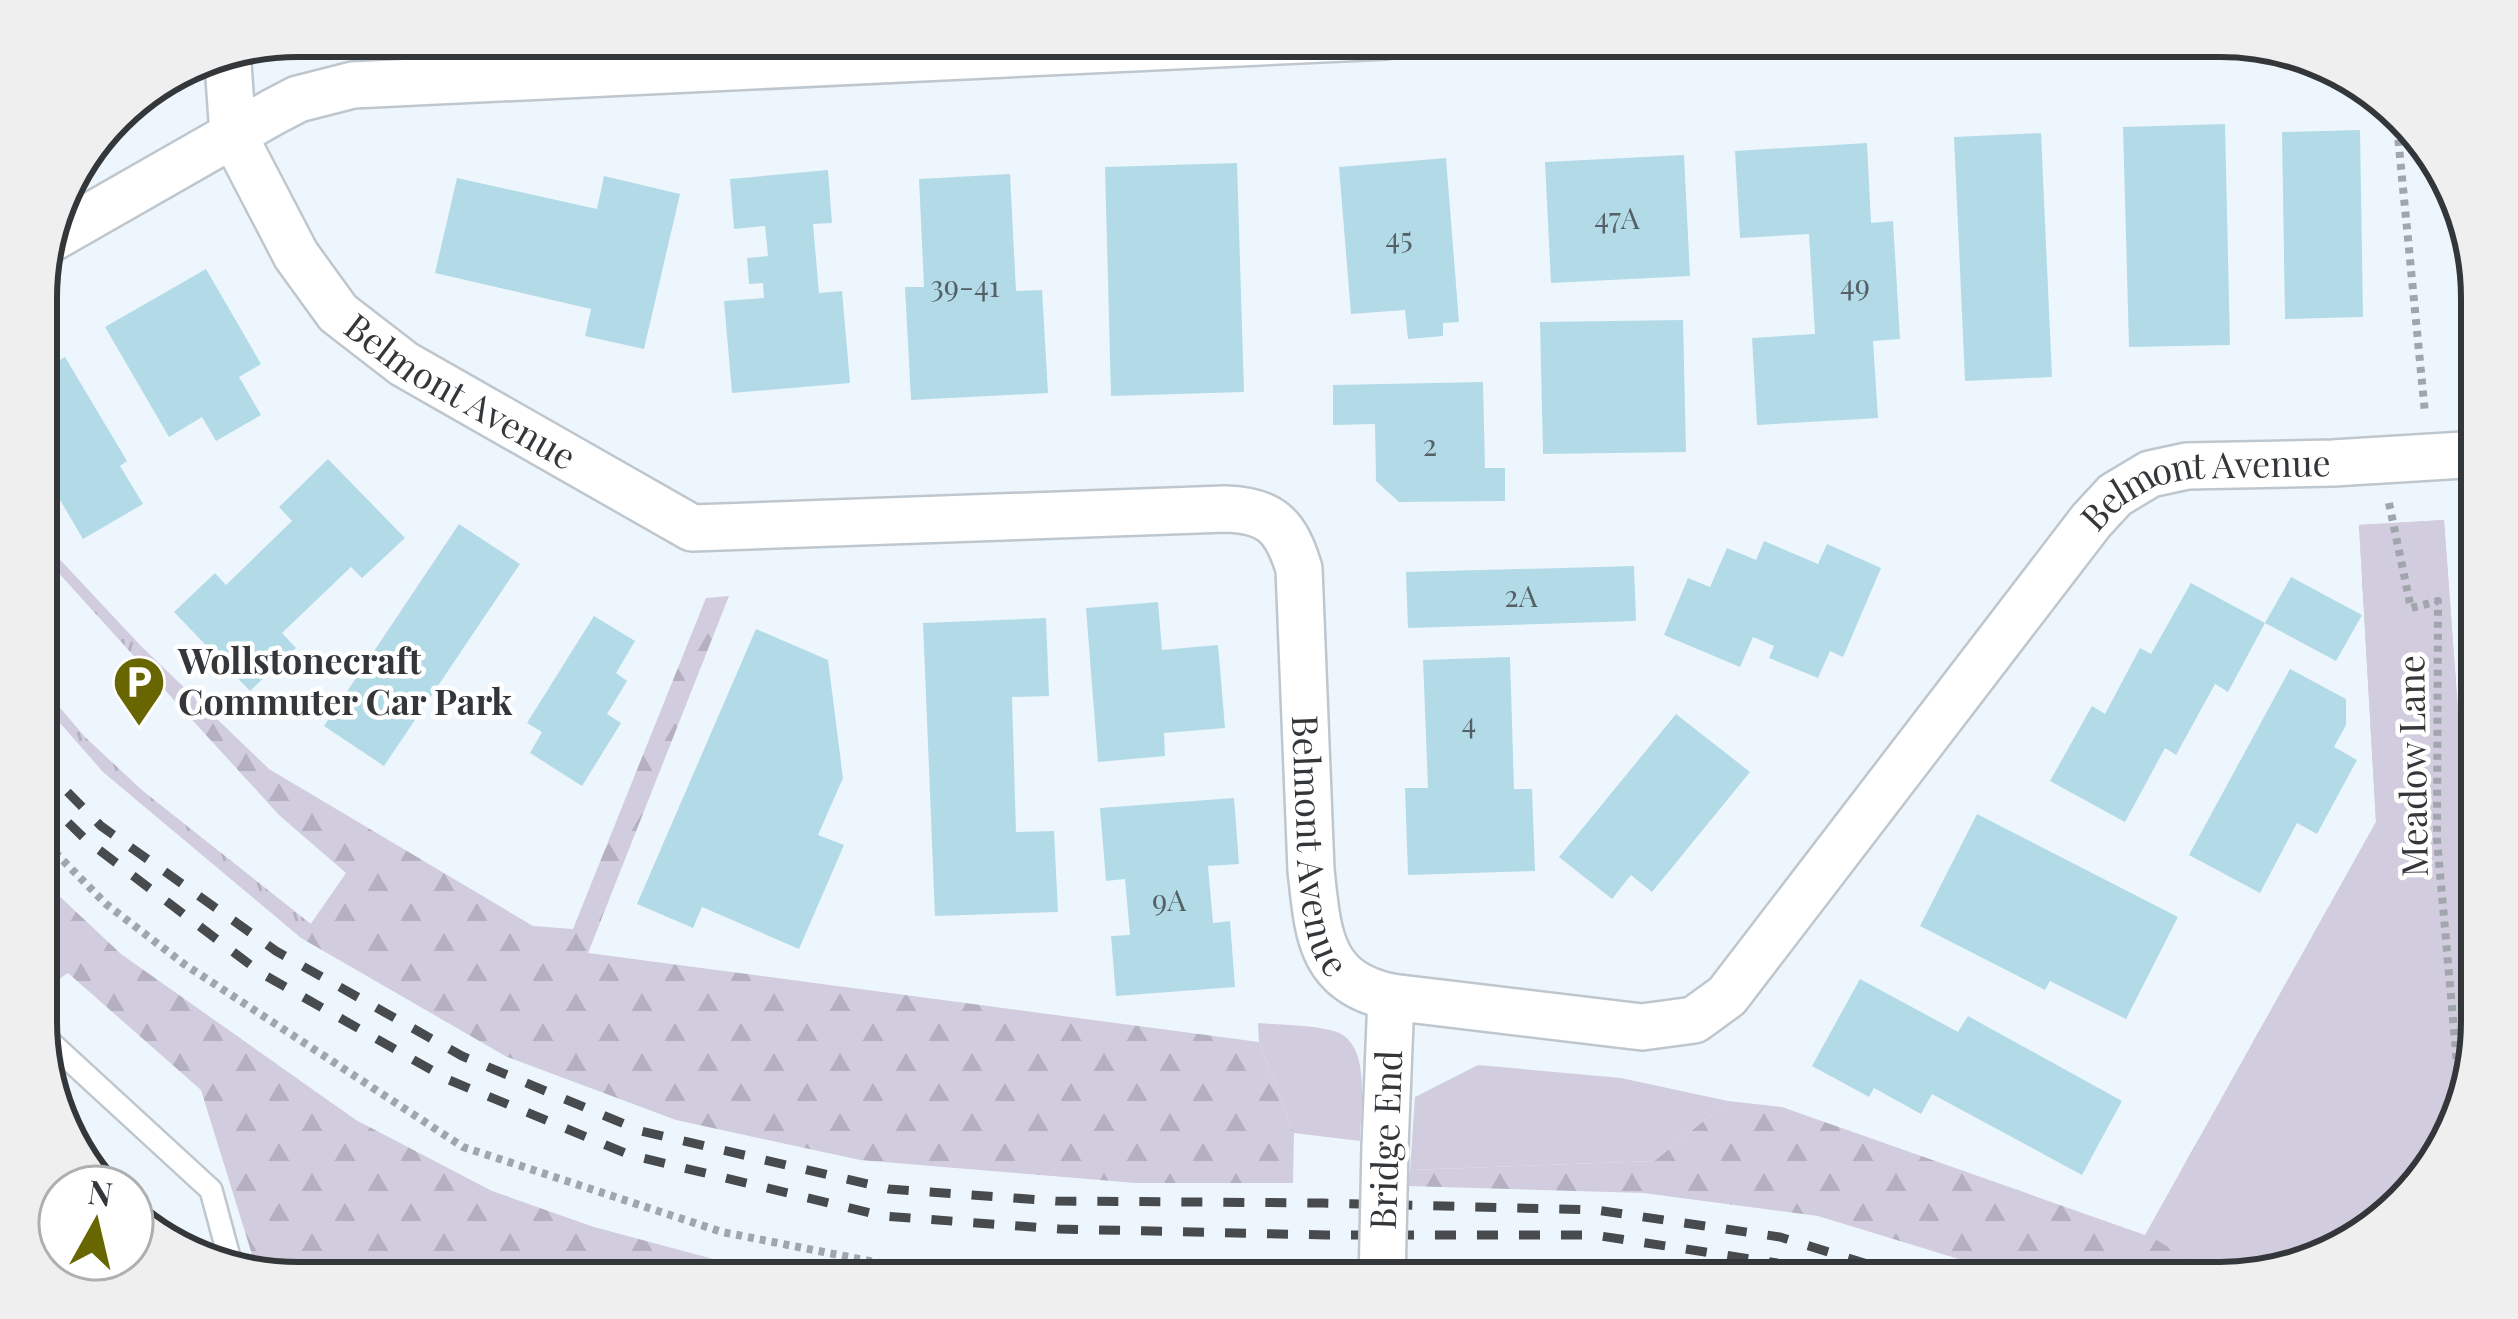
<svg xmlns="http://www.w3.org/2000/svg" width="2518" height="1319" font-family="'Playfair Display',serif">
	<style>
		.grass { fill: url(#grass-tufts) }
		.forest { fill: url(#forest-firs) }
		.green { fill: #d2ccdf }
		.building { fill: #b3dbe7 }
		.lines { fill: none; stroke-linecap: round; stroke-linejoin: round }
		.service-casing { stroke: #bfc7ce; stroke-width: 26 }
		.minor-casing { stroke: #bfc7ce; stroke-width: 50 }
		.path { stroke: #a0a6ab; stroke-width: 8; stroke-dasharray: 6 6; stroke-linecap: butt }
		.service { stroke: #fff; stroke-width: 21 }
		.minor { stroke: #fff; stroke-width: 45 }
		.rail { stroke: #474b4e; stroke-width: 9; stroke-dasharray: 21 21; stroke-linecap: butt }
		.minor-bridge-casing { stroke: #bfc7ce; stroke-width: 50; stroke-linecap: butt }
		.minor-bridge { stroke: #fff; stroke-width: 45 }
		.labels { text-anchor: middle; stroke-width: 9; stroke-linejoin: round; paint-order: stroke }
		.number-label { font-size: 30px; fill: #546065 }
		.street-label { font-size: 36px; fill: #34373a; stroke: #fff }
		.poi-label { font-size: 36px; font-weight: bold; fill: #34373a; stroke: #fff; text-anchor: start }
		.rim { fill: none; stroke: #34373a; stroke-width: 6 }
	</style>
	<defs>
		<pattern id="grass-tufts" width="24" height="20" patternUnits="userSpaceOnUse" patternTransform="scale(3)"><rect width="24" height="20" fill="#d2ccdf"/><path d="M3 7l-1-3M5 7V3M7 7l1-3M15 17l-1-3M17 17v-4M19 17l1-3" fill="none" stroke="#b5b0c0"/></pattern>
		<pattern id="forest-firs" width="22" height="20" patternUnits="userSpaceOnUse" patternTransform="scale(3)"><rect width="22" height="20" fill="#d2ccdf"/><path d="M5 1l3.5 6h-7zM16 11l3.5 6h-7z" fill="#b5b0c0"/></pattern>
	</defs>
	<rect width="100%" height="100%" fill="#eef6fd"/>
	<g class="grass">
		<polygon points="37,535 141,646 132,654 45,558 37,549"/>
		<polygon points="38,682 85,737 143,791 311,924 301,938 103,772 38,698"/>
	</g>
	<g class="forest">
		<polygon points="2444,520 2466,820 2481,821 2482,1022 2365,1239 2236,1282 2037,1283 1818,1216 1643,1193 1407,1186 1410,1170 1654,1161 1728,1101 1782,1107 2145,1235 2376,822 2359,525"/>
		<polygon points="729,596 588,953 1259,1042 1294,1133 1293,1183 1136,1183 860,1160 676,1120 507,1057 301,938 346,873 279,815 132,654 141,646 269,769 533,926 573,929 706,598"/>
		<polygon points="38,876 121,954 356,1120 492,1191 594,1227 773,1275 772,1283 298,1283 258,1274 201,1090 68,973 38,993"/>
	</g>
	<g class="green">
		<polygon points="2444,520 2466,820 2481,821 2482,1022 2455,1137 2365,1239 2236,1282 2228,1282 2146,1234 2376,822 2359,525"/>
		<path d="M1258 1023C1282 1025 1310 1025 1334 1031 1373 1042 1360 1109 1360 1141L1294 1133 1259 1042Z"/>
		<polygon points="1478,1065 1621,1078 1728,1101 1654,1161 1410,1170 1415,1097"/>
	</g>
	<g class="building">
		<polygon points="2225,124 2230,345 2129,347 2123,127"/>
		<polygon points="2360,130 2363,317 2285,319 2282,132"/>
		<polygon points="2041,133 2052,377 1965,381 1954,137"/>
		<polygon points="1867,143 1871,223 1893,221 1900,339 1873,341 1878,418 1757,425 1752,338 1815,334 1809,234 1740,238 1735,151"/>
		<polygon points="1684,155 1690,276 1551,283 1545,162"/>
		<polygon points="1446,158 1459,322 1443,323 1443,336 1408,339 1405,310 1351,314 1339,167"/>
		<polygon points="1237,163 1244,392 1111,396 1105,167"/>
		<polygon points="828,170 832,223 813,224 819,293 842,291 850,383 732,393 724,301 764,298 763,283 749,284 747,258 768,256 765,226 734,229 730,179"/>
		<polygon points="1010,174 1016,291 1042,290 1048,393 911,400 905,287 924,287 919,179"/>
		<polygon points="604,176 680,194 644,349 585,336 591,309 435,273 457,178 597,209"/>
		<polygon points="2470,240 2480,264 2480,308 2472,308"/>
		<polygon points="206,269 261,364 239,377 261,415 216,441 202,417 169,437 105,327"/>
		<polygon points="1683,320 1686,452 1543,454 1540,322"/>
		<polygon points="65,357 127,461 120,466 143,504 83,539 53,488 43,494 37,483 37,373"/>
		<polygon points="1483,382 1485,468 1505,468 1505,501 1399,502 1376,481 1375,424 1333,425 1333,385"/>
		<polygon points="328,459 405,538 362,578 351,567 282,633 296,648 250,691 174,612 215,573 226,585 292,521 279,507"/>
		<polygon points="459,524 520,564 384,766 324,726"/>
		<polygon points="1764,541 1818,564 1827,544 1881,568 1843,657 1830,651 1818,678 1769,658 1774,646 1753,637 1740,667 1664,635 1688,578 1710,587 1727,548 1756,560"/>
		<polygon points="1634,566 1636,621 1408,628 1406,572"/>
		<polygon points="2291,577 2362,615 2336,661 2265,623"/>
		<polygon points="2191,583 2265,623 2228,692 2215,684 2176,755 2165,748 2125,822 2050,781 2092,706 2105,714 2140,648 2151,654"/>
		<polygon points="1158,602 1162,650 1218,645 1225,728 1164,733 1165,756 1098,762 1086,608"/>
		<polygon points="594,616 635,641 616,673 627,681 607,714 621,723 582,786 530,753 542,732 527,723"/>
		<polygon points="1046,618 1049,696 1012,697 1016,832 1054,831 1058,912 935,916 923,623"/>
		<polygon points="756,629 828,660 843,778 818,835 844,845 799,949 702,907 693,928 637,904"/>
		<polygon points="1510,657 1514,789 1532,789 1535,871 1408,875 1405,788 1428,788 1423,660"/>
		<polygon points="2290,669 2346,699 2346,725 2334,747 2357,760 2317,834 2297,823 2260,893 2189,855"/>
		<polygon points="1676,714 1750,772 1652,892 1631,875 1612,899 1559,857"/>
		<polygon points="1234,798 1239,864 1208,866 1213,923 1230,921 1235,987 1116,996 1111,936 1130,935 1125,879 1106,881 1100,808"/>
		<polygon points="1977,814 2178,917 2126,1019 2050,981 2045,990 1920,926"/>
		<polygon points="1860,979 1958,1032 1968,1016 2122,1101 2082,1175 1932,1094 1921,1114 1874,1088 1869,1097 1812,1066"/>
	</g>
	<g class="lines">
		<g class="service-casing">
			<polyline id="service" points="38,1031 211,1190 232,1268"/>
		</g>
		<g class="minor-casing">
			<g id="minor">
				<path id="s1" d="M227 50 233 134 296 255 338 313 404 364 692 528 1225 509C1271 510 1286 526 1299 569L1311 870C1318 933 1319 982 1391 997L1642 1027 1694 1020 1727 996 2091 521 2115 495 2150 474 2187 466 2333 463 2480 454"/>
				<polyline points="47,241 273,112 298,99 353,85 1386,36"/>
				<polyline points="1385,1147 1391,997"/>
			</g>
		</g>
		<g class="path">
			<polyline points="2396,116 2425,413"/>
			<polyline points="2389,503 2411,608 2438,601 2437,839 2461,1109"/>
			<polyline points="38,835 106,904 184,964 463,1147 722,1232 905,1268 988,1276 989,1283"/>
		</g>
		<use href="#service" class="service"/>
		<use href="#minor" class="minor"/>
		<g class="rail">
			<polyline points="38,762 101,826 276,951 462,1056 641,1131 889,1189 1056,1201 1323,1203 1596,1210 1780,1237 1929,1283"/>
			<polyline points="38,793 86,840 261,973 449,1080 630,1155 883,1216 1059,1229 1326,1235 1594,1235 1777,1263 1838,1283"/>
		</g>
		<g class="minor-bridge-casing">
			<polyline id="minor-bridge" points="1382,1283 1385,1147"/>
		</g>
		<use href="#minor-bridge" class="minor-bridge"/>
	</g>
	<defs>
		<g id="parking-pin" transform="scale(2.7)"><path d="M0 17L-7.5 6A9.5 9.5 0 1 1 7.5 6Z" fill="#686600" stroke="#fff"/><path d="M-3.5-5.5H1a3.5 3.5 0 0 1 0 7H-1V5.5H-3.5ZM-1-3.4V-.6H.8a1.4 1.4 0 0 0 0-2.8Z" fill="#fff"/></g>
	</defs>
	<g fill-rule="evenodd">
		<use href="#parking-pin" x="139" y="682"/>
	</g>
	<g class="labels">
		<g class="number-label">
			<text x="1617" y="229">47A</text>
			<text x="1399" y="249">45</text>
			<text x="1855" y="296">49</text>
			<text x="965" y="297">39-41</text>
			<text x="1430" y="456">2</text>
			<text x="1521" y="607">2A</text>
			<text x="1469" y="734">4</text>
			<text x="1169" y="911">9A</text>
		</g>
		<g class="street-label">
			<text dy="13" stroke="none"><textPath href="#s1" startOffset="438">Belmont Avenue</textPath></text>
			<text dy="13" stroke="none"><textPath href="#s1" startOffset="2883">Belmont Avenue</textPath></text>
			<text transform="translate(2413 766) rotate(-91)" y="13">Meadow Lane</text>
			<text dy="13" stroke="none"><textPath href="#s1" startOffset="1623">Belmont Avenue</textPath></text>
			<text transform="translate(1386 1140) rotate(-88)" y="13">Bridge End</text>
		</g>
		<g class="poi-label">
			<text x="178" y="674">Wollstonecraft<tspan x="178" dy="41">Commuter Car Park</tspan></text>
		</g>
	</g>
	<path d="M0 0H2518V1319H0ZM298 57H2220A241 241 0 0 1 2461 298V1021A241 241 0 0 1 2220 1262H298A241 241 0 0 1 57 1021V298A241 241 0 0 1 298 57Z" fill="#efefef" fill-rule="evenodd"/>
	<path class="rim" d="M298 57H2220A241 241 0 0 1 2461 298V1021A241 241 0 0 1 2220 1262H298A241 241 0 0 1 57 1021V298A241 241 0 0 1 298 57Z"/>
	<g transform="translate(96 1223) rotate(8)"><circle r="57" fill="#ffffff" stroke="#aeafb0" stroke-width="3"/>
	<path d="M0-9L21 45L0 30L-21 45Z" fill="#686600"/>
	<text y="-18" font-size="33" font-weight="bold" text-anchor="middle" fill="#34373a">N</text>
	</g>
</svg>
